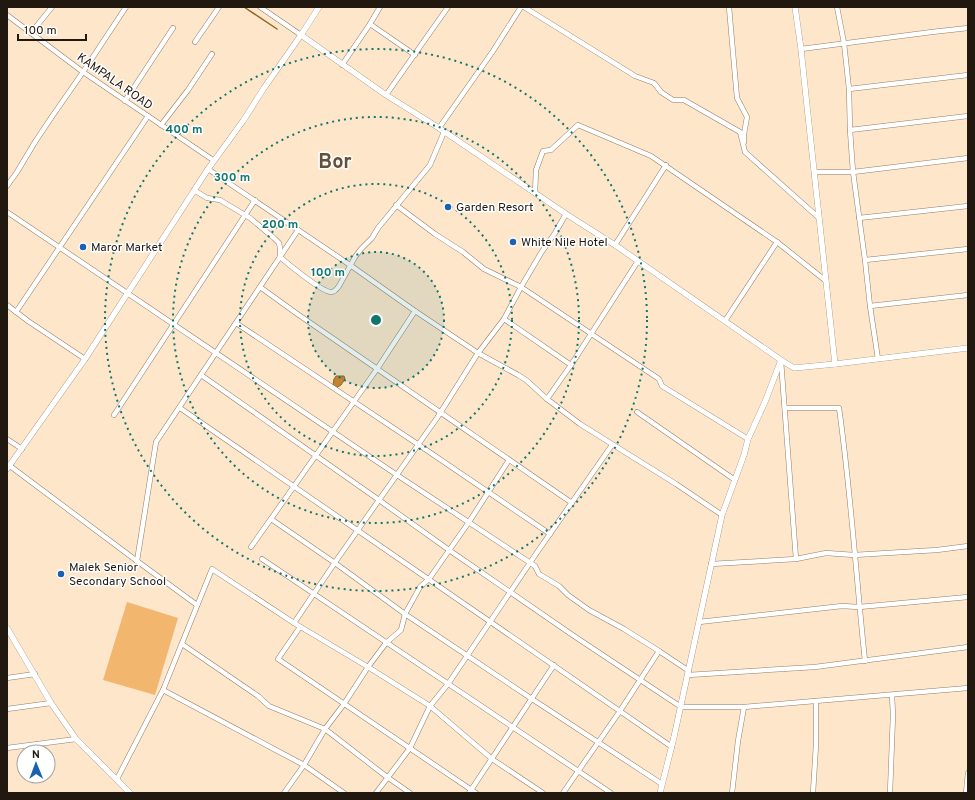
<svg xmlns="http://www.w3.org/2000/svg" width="975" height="800" font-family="Overpass,sans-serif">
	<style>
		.pitch { fill: #f2b66f }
		.water { fill: #c28430; stroke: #926426 }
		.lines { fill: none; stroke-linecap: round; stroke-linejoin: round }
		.stream { stroke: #926426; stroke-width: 1.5 }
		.minor-casing { stroke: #947e66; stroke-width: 5.5 }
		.tertiary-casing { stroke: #947e66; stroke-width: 6 }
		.minor { stroke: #fff; stroke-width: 4.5 }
		.tertiary { stroke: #fff; stroke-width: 5.5 }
		.ring { fill: none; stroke: #0f766e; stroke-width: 2; stroke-dasharray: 2 4 }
		.poi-dot { fill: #1a61b1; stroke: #fff; stroke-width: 1.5 }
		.labels { text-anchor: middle; stroke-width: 3; stroke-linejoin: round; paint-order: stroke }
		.street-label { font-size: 12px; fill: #21180f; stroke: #fff }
		.poi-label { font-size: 12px; fill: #21180f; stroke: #fff; text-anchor: start }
		.town-label { font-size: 20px; font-weight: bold; fill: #65513a; stroke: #fff }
		.centre { fill: #0f766e; stroke: #fff; stroke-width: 2 }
		.ring-label { font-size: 12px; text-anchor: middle; font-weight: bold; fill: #0f766e; stroke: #fff; stroke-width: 3; stroke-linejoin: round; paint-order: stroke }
	</style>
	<rect width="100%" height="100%" fill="#fee6cb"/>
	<polygon class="pitch" points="127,602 178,618 155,695 103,680"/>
	<polygon class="water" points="336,376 344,376 345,379 341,385 336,388 333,385 334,379"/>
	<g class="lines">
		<polyline class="stream" points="244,7 277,29"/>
		<g class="minor-casing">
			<g id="minor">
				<polyline points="260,7 301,35"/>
				<polyline points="524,7 635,76 654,83 661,92 673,100 684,100 740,132 745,152 819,218"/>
				<polyline points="729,7 737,98 747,117 744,134 744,142"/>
				<polyline points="837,7 844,43 849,89 850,130 853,172 865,260 870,306 878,359"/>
				<polyline points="7,15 83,72 213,160"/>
				<polyline points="370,24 415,55"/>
				<polyline points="31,33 52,7"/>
				<polyline points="195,42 219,7"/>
				<polyline points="801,49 932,32 968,28"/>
				<polyline points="342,65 370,24 380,7"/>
				<polyline points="849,89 968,75"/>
				<polyline points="386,95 448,7"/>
				<polyline points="125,101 173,28"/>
				<polyline points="161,125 188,90 212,54"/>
				<polyline points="439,128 493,51 521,7"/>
				<polyline points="850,130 968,116"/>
				<polyline points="208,169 350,265 415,311 478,353 518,375 526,380 547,399 580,424 676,484 722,515"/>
				<polyline points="814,172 853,172 968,158"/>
				<polyline points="7,186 17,172 35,142 51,118 83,72 126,7"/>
				<path d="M194 190 207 198 220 200 250 218 274 238 279 243 280 248V257C288 264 322 292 331 292 335 292 337 289 339 286L355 257 361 249 372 238 378 228 430 165 444 132"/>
				<polyline points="535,193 536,170 543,151 551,150 578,125 651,156 777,242 826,281"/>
				<polyline points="396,205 435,234 463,252 484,269 521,287 659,379 662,386 748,439"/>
				<polyline points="7,212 397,475 535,566 539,574 559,586 568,595 589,610 624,629 659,651 689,671"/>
				<polyline points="859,218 968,206"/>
				<polyline points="615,245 666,165"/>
				<polyline points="865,260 968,249"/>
				<polyline points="260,287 296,313 572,503"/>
				<polyline points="7,305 28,321 85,359"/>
				<polyline points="870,306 968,295"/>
				<polyline points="16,312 148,116"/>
				<polyline points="504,319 571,365"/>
				<polyline points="725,321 777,242"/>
				<polyline points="236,323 419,445 550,534"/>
				<polyline points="781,361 796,559"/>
				<polyline points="201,375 379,500 449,550 574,636 681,707 744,707 968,688"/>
				<polyline points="547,399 571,365 638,261"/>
				<polyline points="180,408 672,747"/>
				<path d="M785 408H839C851 492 856 577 865 661"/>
				<polyline points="637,412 735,480"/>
				<polyline points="114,415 255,200"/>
				<polyline points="7,439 22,449"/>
				<polyline points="10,466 137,561 197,605"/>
				<polyline points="271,519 335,563 405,614 532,699 662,784"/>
				<polyline points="251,547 377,369 415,311"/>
				<polyline points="262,559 611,793"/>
				<polyline points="137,561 156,442 298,230"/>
				<polyline points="711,564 796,559 826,553 854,555 937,550 968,546"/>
				<polyline points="699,622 842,606 859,607 968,597"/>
				<polyline points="294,623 338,558 437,418 478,353 504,319 521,287 541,253 555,233 566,214"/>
				<polyline points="300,627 278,659 476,793"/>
				<polyline points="182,644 258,696 269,706 325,729 387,777 410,793"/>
				<polyline points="688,675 815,667 968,647"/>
				<polyline points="7,678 35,674"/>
				<polyline points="7,709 51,703"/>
				<polyline points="7,748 76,739"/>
				<polyline points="117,779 163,690"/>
				<polyline points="284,793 304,765 325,729 344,704 368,667 386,643 401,630 405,614 420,587 429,579 469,522 509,460"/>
				<polyline points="344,793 304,765 163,690 212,569 294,623 368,667 430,706 492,759 543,793"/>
				<polyline points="376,793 410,748 430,706 448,684 538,551 612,445"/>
				<polyline points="469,793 554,665"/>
				<polyline points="563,793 620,711 659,651"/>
				<polyline points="732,793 738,741 744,707"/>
				<polyline points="813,793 816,745 816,701"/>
				<polyline points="890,793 893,715 892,695"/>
				<polyline points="966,793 968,773"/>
			</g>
		</g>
		<g class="tertiary-casing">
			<g id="tertiary">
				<polyline points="795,7 801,49 807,106 835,364"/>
				<polyline points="301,35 386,95 439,128 566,214 615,245 781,360 794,368 835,364 968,348"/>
				<polyline points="7,469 85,359 208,169 243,121 264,88 301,35 319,7"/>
				<polyline points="7,628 51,703 76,739 130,793"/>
				<polyline points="660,793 674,737 722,515 744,455 748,439 765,402 781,360"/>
			</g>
		</g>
		<use href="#minor" class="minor"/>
		<use href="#tertiary" class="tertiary"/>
	</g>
	<circle cx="376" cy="320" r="68" fill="#0f766e" fill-opacity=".12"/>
	<g class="ring">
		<circle cx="376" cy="320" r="68"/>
		<circle cx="376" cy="320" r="136"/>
		<circle cx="376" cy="320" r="203"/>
		<circle cx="376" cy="320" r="271"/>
	</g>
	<g class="poi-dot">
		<circle cx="448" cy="207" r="4"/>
		<circle cx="513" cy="242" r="4"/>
		<circle cx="83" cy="247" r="4"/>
		<circle cx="61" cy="574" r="4"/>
	</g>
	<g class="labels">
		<g class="street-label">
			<text transform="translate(115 81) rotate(35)" y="4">KAMPALA ROAD</text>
		</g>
		<g class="poi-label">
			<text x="456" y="211">Garden Resort</text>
			<text x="521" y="246">White Nile Hotel</text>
			<text x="91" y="251">Maror Market</text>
			<text x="69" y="571">Malek Senior<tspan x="69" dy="14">Secondary School</tspan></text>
		</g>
		<g class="town-label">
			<text x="335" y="168">Bor</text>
		</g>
	</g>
	<circle cx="376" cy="320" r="6" class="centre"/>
	<g class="ring-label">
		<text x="184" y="133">400 m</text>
		<text x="232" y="181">300 m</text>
		<text x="280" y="228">200 m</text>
		<text x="328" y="276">100 m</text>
	</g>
	<rect width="975" height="800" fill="none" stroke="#21180f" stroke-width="16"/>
	<g transform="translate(36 764) rotate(359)"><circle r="19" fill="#ffffff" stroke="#a6a39f"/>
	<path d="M0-3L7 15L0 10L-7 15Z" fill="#1a61b1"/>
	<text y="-6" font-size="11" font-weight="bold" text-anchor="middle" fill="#21180f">N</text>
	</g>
	<path d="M18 34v6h68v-6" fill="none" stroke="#21180f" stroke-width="2"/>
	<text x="24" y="34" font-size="12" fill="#21180f" stroke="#ffffff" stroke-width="3" paint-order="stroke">100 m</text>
</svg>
